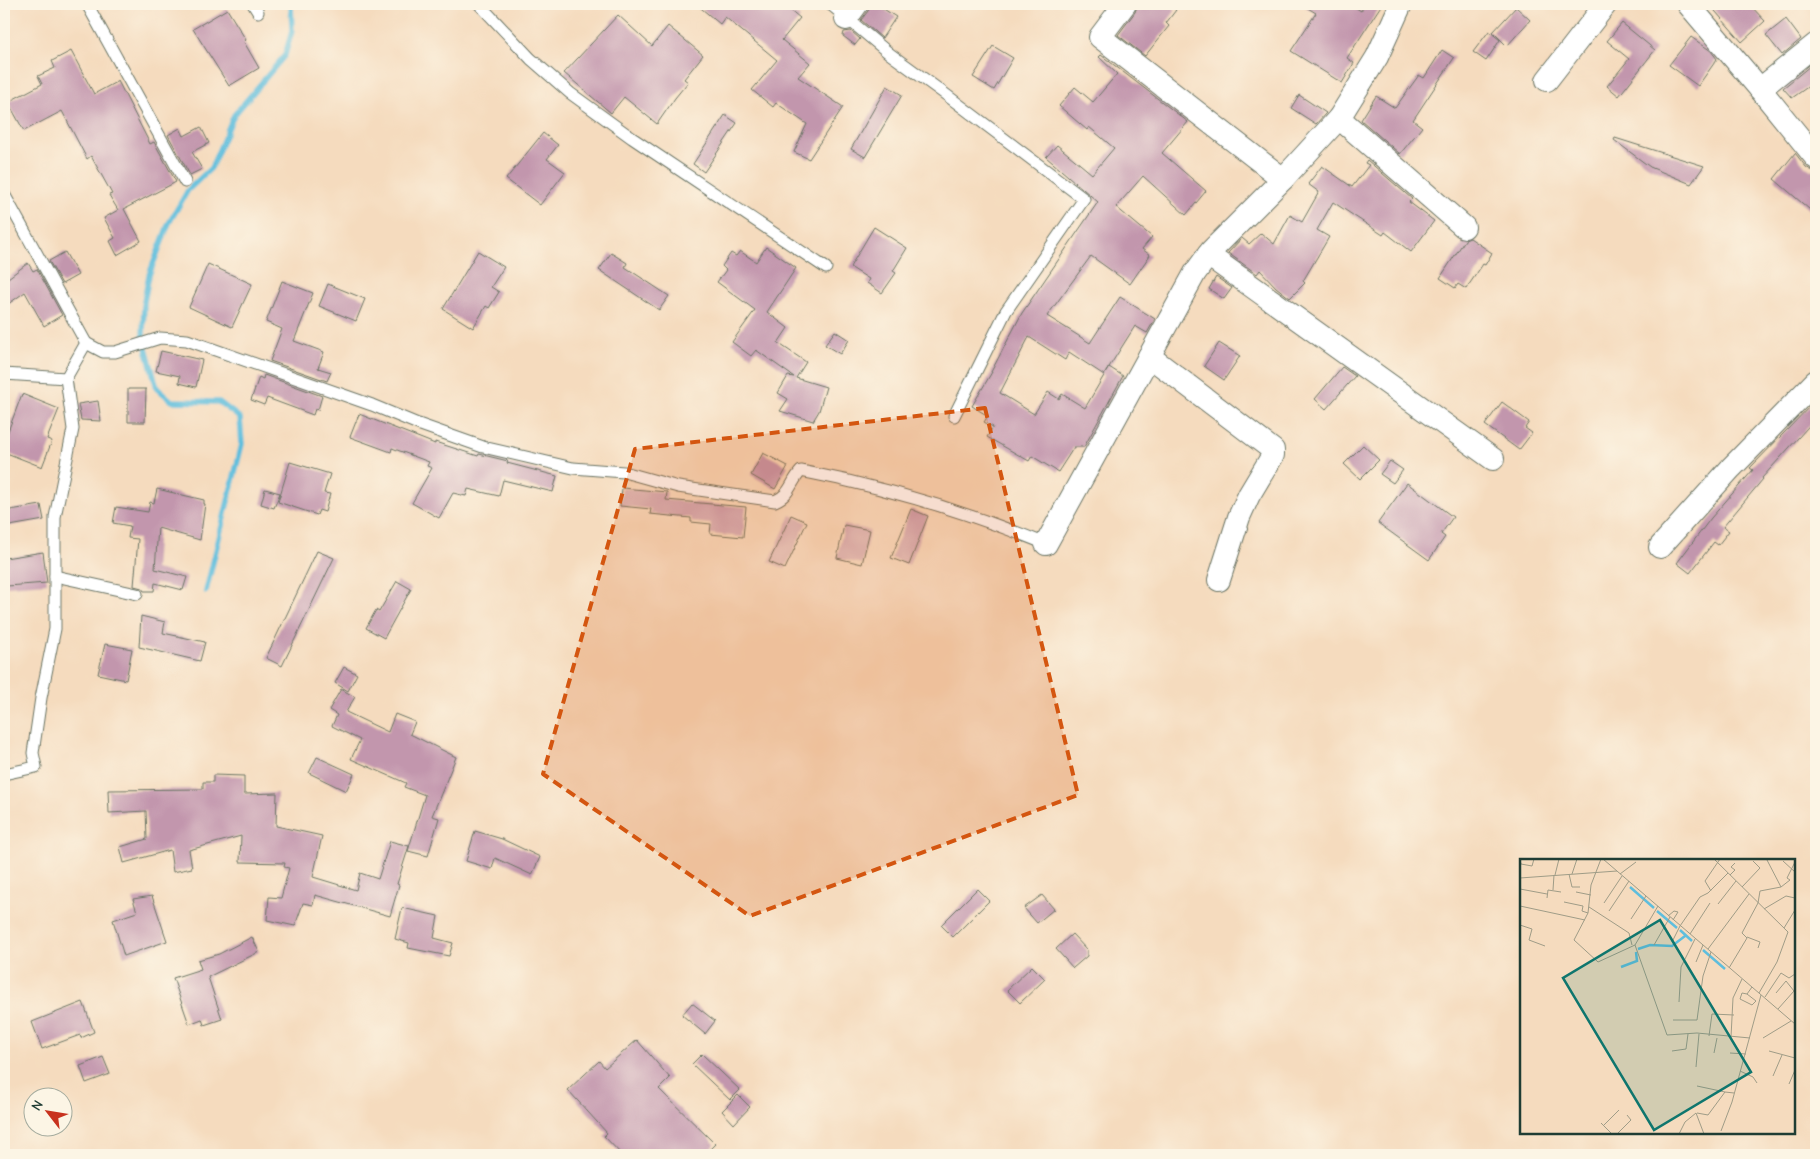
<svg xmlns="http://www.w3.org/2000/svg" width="1820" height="1159" font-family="'Comic Neue',sans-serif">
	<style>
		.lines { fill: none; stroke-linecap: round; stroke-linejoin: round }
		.stream { stroke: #5fbedd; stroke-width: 5.5 }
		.building { fill: #c296ad }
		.service-casing { stroke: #6a7464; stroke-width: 13 }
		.minor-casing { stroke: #6a7464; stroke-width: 24 }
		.service { stroke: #fff; stroke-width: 11 }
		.minor { stroke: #fff; stroke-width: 22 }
		.marked { fill: #d45610; fill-opacity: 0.2; stroke: #d45610; stroke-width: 4; stroke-dasharray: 10 6; stroke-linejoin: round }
		.inset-river { fill: none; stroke: #5fbedd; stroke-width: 2.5 }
		.inset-road { fill: none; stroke: #9f9c87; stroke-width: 1 }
		.view { fill: #0f766e; fill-opacity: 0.15; stroke: #0f766e; stroke-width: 2.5 }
		.inset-edge { fill: none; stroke: #1f3d34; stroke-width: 2.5 }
	</style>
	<rect width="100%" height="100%" fill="#fcf5e5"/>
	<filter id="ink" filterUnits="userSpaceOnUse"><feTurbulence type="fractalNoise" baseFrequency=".02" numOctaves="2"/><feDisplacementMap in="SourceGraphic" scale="10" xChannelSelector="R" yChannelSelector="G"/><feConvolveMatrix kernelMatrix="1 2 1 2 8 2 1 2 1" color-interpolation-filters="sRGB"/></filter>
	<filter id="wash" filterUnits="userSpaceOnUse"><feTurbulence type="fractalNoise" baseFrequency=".0096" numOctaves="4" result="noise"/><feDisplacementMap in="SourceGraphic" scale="20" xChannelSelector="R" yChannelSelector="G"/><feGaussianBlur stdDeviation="1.12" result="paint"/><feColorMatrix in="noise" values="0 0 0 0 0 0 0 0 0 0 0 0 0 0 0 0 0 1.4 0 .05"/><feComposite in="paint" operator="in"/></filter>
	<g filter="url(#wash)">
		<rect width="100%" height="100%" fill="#f5dbbe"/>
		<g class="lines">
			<polyline class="stream" points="206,591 242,444 240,418 219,402 172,401 157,388 143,337 144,302 149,275 169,223 188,190 211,168 234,115 285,55 292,31 291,4"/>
		</g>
		<g id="blocks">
			<g class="building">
				<polygon points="696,4 783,4 800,18 782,40 810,63 798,77 843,107 809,159 794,152 807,124 776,103 773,107 752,90 777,60 725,17 720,24"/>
				<polygon points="870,4 876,4 896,17 882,38 861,20 868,11"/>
				<polygon points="1138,4 1168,4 1176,10 1166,23 1169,26 1145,56 1118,35 1135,12"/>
				<polygon points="1301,4 1350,4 1361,11 1365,4 1382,4 1347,58 1354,63 1342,83 1291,51 1316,13"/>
				<polygon points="1709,4 1749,4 1765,21 1742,42"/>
				<polygon points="1516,7 1530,20 1507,46 1493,32"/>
				<polygon points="227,9 246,40 244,42 259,68 229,86 193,29"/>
				<polygon points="618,15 652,46 668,26 703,55 684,79 688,82 675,98 657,124 624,97 611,113 564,73"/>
				<polygon points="1786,19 1801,39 1782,55 1766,35"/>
				<polygon points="1622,23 1655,50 1619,96 1607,86 1629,59 1607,41"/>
				<polygon points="851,31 860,39 855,45 843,36 844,32"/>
				<polygon points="1489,31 1500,40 1486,61 1473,52"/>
				<polygon points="1691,37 1711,51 1717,59 1698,86 1669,65"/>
				<polygon points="993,46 1013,58 994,90 973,77"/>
				<polygon points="1442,50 1454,58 1413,120 1422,127 1400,154 1361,120 1376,96 1395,108 1419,75 1424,78"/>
				<polygon points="71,51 94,94 118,81 150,144 154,142 176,182 124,209 141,241 117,255 110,241 115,238 104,218 118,210 109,195 112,194 91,156 87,159 62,111 24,131 8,102 42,84 38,76 55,68 52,61"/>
				<polygon points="1101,55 1188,122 1162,153 1206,191 1186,215 1143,176 1116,207 1152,237 1142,249 1150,255 1130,284 1091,256 1047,316 1090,343 1120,297 1155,319 1147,333 1135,326 1104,375 1069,352 1065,360 1029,337 1000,393 1034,414 1048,392 1059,399 1062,394 1085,408 1109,367 1123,376 1084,447 1074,447 1058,472 1032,456 1029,461 987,437 993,427 984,422 988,416 972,406 992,372 991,372 1022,313 1098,202 1046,157 1057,145 1092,174 1114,148 1089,127 1087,130 1059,106 1075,87 1093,102 1117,74 1099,57"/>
				<polygon points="1816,61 1816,81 1792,98 1783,88"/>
				<polygon points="887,86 902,95 865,157 851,149"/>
				<polygon points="1299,95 1326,113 1316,124 1291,108"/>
				<polygon points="725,115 737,123 704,172 693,164"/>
				<polygon points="201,127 209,143 192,152 202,169 190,175 168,135 180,128 184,136"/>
				<polygon points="543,133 558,145 547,159 565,172 540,205 506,179"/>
				<polygon points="1615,138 1704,166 1691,184 1650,167 1614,140"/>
				<polygon points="1795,153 1806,167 1811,170 1816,171 1816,215 1774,179"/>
				<polygon points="1367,160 1412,199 1409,202 1434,221 1411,252 1385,232 1383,235 1333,202 1317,230 1329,237 1303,281 1305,283 1290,298 1276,287 1260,270 1257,274 1228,253 1242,238 1249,244 1261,233 1274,244 1290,215 1302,222 1319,192 1308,184 1322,166 1352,187 1369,165 1365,163"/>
				<polygon points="874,227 907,248 893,271 896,273 882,293 867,283 869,279 850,267"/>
				<polygon points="1470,238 1492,253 1485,265 1483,264 1466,289 1458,284 1455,288 1440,278 1465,240"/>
				<polygon points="766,247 796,268 767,312 788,328 778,343 806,362 796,378 826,387 819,411 813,421 780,411 788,399 778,393 788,376 794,377 756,350 751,356 732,342 755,310 717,282 726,270 722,266 731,253 736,256 740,251 756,262"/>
				<polygon points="478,251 504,267 491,287 499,292 489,308 486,306 473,328 443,309"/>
				<polygon points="65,252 78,275 62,284 49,261"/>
				<polygon points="611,253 627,263 625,267 669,296 659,310 599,270"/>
				<polygon points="28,263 33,271 37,269 62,315 44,326 25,292 4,307 4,281"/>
				<polygon points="208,264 252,284 232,327 189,307"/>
				<polygon points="1216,277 1232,288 1224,299 1209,289"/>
				<polygon points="282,281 313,293 294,341 324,352 318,368 331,372 327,381 270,361 282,329 266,322"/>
				<polygon points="328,284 365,299 356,321 319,306"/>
				<polygon points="835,331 849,340 840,354 825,345"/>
				<polygon points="1219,343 1240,356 1224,380 1204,366"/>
				<polygon points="161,351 202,360 196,387 179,383 180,376 156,371"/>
				<polygon points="1342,367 1355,376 1326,409 1315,399"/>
				<polygon points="264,375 322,396 318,410 315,409 313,415 267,398 264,405 251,400 259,377 263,379"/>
				<polygon points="128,389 146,389 145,422 128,422"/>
				<polygon points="22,394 59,409 47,439 52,441 42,467 4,452 4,434 7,434"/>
				<polygon points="1816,400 1816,418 1762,478 1763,479 1723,527 1729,531 1718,545 1714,542 1690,573 1677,563 1711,518 1753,470 1750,468"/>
				<polygon points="98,401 101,421 81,420 78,404"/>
				<polygon points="1502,402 1529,422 1525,428 1532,433 1519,450 1485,425"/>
				<polygon points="359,414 435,444 435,442 478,456 479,454 508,461 507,463 557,476 553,492 503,480 499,496 468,489 466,496 453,493 439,518 412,503 432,468 427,466 429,462 392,448 391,452 350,437"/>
				<polygon points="1363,445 1379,460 1360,479 1344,464"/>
				<polygon points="763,453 788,466 775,489 751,475"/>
				<polygon points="1390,461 1403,470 1393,483 1380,474"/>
				<polygon points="290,462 330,474 324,493 330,494 325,512 319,510 317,515 278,502"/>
				<polygon points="1407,483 1453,517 1441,534 1445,537 1429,560 1378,523"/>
				<polygon points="622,488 667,492 666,500 746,507 743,537 710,534 711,524 691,522 691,518 650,514 651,509 620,506"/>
				<polygon points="157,489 204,500 204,504 205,504 200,540 158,528 155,569 187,577 183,590 155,583 154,591 144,591 142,588 134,586 138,539 128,538 130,526 113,523 116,507 148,512 150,502 154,503"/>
				<polygon points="265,489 280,493 274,508 261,504"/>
				<polygon points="41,505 44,520 4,527 4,511"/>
				<polygon points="911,509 928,516 909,565 891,558"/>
				<polygon points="791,515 807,522 785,569 769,562"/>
				<polygon points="844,525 870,530 862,564 837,558"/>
				<polygon points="317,551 334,558 282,666 266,658"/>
				<polygon points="43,552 47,583 7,586 5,558"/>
				<polygon points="397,581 411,589 384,638 366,628 376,610 379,612"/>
				<polygon points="141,616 165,622 163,633 205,642 200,661 139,647"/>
				<polygon points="105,644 132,649 126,680 98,674"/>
				<polygon points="344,667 357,674 348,691 335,683"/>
				<polygon points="341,689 355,697 346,712 388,732 395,714 415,722 410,734 456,757 432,816 439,818 428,856 408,851 425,795 404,787 406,783 351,759 360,740 332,726 337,715 329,710"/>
				<polygon points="317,757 354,774 346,791 309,773"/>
				<polygon points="213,775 244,776 244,794 277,793 276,826 322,836 313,877 356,890 360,873 378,879 390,841 409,846 397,884 399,885 390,916 315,895 313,905 303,903 295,926 267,920 269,897 281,898 289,868 284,867 285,863 240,862 241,836 189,850 192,868 173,872 170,850 124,863 120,847 147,839 146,811 109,813 108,790 203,789 203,782 213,782"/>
				<polygon points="475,831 502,839 540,857 532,875 495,858 492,869 466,861"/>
				<polygon points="977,889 989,901 953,937 941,925"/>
				<polygon points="1042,895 1054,909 1037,923 1024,908"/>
				<polygon points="152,896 167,941 124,956 113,920 137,912 133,899"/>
				<polygon points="402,908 438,916 434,938 453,943 449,956 408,948 409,943 395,939"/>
				<polygon points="1072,934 1087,950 1087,956 1073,968 1056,949"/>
				<polygon points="252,937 259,952 208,977 222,1019 204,1025 202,1019 189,1024 173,978 201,969 198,960 219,954"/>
				<polygon points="1032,966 1045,979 1020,1003 1007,990"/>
				<polygon points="83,1002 94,1032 81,1038 80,1035 42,1049 32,1022"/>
				<polygon points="692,1003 715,1021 705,1034 682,1015"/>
				<polygon points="637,1040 670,1078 659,1089 715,1144 704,1155 622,1155 604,1136 607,1133 568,1090 599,1061 605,1068"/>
				<polygon points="702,1054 740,1090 730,1100 692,1064"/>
				<polygon points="103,1057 110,1074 86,1083 80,1066"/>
				<polygon points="738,1095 750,1107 734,1124 722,1111"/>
			</g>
		</g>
	</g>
	<g filter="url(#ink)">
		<use href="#blocks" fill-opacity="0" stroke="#6a7464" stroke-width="1"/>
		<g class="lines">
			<g class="service-casing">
				<g id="service">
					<polyline points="87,4 185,182"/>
					<polyline points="253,4 258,12"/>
					<polyline points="479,4 531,59 570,93 632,138 826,268"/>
					<polyline points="830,4 890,54 945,94 1084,199 1006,311 954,416"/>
					<polyline points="4,194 86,343 66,378 73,429 55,517 55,629 41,698 33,753 36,767 4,774"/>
					<path d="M86 343 103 352H115L160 338 187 340 372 405 418 424 483 447 573 468 624 472 678 487 775 501C791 494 790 483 801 471 885 487 967 512 1046 544"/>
					<polyline points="4,374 66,378"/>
					<polyline points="55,576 137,594"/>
				</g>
			</g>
			<g class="minor-casing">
				<g id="minor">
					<polyline points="1125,4 1100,37 1283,179"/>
					<polyline points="1688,4 1760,89 1816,158"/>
					<polyline points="846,19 857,4"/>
					<polyline points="1547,80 1606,4"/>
					<polyline points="1760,89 1816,44"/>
					<polyline points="1339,118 1464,227"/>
					<polyline points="1208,255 1493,459"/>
					<polyline points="1149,356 1273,450 1273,455 1249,495 1239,517 1219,580"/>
					<polyline points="1046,544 1195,273 1211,251 1283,179 1339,118 1377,57 1401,4"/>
					<polyline points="1660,547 1731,468 1816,381"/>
				</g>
			</g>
			<use href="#service" class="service"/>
			<use href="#minor" class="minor"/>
		</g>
	</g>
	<path class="marked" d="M985 408 1078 795 750 916 543 774 635 449Z"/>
	<g transform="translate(1520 859)">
		<rect width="275" height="275" fill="#f5dbbe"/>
		<path class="inset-river" d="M110 28 134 49M137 52 157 69M160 71 172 82M118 90 130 86 152 87 165 77M183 91 205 110M101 108 117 102 116 93"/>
		<path class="inset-road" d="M81 0 71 26 68 54 54 81 78 103 115 86 138 47M83 0 275 165M194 0 268 73 257 103 239 134M0 1 1 5 12 7 14 0M247 1 261 28M263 2 275 13M49 15 52 28H60M52 15 57 0M100 15 116 3M35 16 39 0M210 16 215 11 211 8 215 4M0 19 97 12M222 28 240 9 233 2M0 30 27 35M33 31 34 16M191 32 185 22 200 0M56 33 71 36M27 39 28 31 41 33M44 43 63 47 62 52 68 54M84 44 102 17M198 45 216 22M0 47 65 61M69 48 109 74 112 86M244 50 266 37 275 39M89 52 109 22M148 57 154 52 158 53 153 61M111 60 126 37M0 66 12 70 9 81 25 87M160 67 180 38 188 34 208 14M264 69 275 51M170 75 190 44M227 78 240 83 238 89M152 83 160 67M115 86 147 176 177 174 230 179M134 86 150 58M188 90 229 35M176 103 183 86M209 109 227 79 222 74 238 44 240 32 261 28 270 21 267 19 275 3M256 134 266 122M227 135 236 142 232 146 220 140 222 134 227 135 232 128M245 138 261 114 269 119 275 115M159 143 161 108 175 80M258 150 274 132 266 122M153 161H177L183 117 191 93M189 177 192 155 214 156M211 178 213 139 222 120M243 179 271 162M152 192 166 190 168 175M249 192 275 199M194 194 197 179M210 194 226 195M176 208 179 175M220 212 233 218 237 224M253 217 262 196M269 225 275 211M177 227 205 233M177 254 188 256 205 233 214 234M81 264 92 275M84 266 99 251M201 272 212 243 241 136M97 275 111 261 107 256M159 275 165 263 176 254 184 275"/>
		<path class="view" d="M140 61 231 213 134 271 43 119Z"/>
		<rect width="275" height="275" class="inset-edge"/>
	</g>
	<rect width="1820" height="1159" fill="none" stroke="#fcf5e5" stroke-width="20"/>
	<g transform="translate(48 1112) rotate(301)"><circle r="24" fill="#fcf5e5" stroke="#a4ab9e"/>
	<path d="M0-4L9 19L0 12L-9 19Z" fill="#c8321e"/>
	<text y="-8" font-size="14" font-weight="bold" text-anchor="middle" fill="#1f3d34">N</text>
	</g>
</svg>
